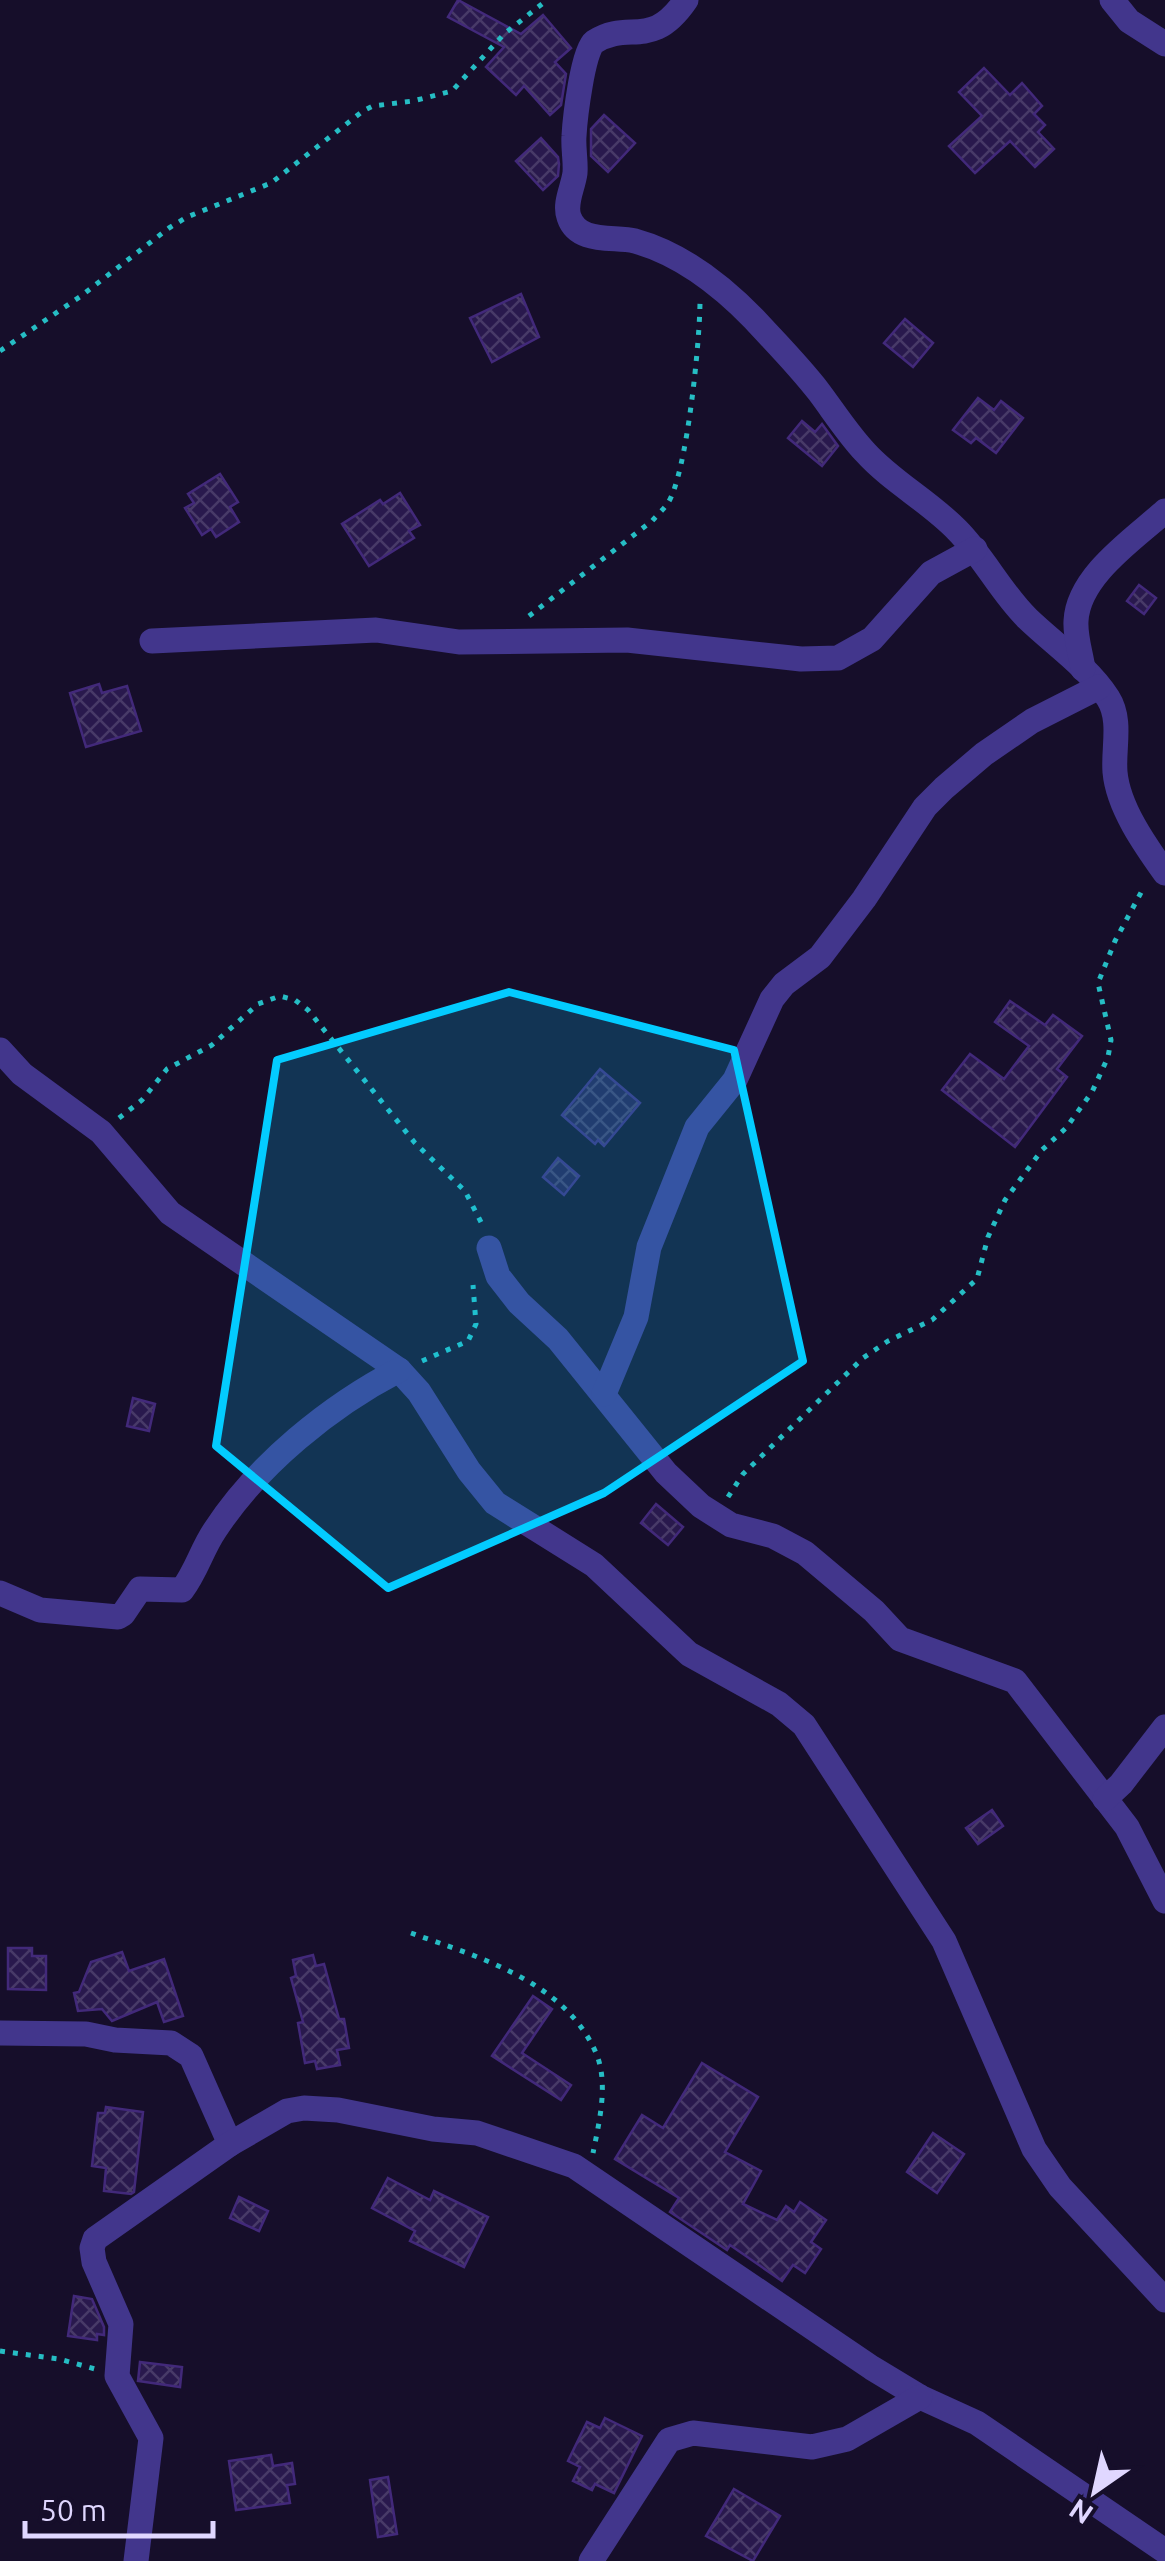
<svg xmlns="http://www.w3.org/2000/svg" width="1165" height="2561" font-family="Ubuntu,sans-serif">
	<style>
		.building { fill: url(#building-cross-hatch); stroke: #42297a; stroke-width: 2.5 }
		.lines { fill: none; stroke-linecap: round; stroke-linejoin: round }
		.path { stroke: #26bdc4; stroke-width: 5; stroke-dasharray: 5 8; stroke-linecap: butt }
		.minor { stroke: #42368c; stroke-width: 25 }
		.marked { fill: #03ccff; fill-opacity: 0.2; stroke: #03ccff; stroke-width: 8; stroke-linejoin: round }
	</style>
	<defs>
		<pattern id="building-cross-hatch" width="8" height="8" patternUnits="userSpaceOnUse" patternTransform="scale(2.5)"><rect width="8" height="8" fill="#29194d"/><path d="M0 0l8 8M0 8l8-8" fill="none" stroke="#483a68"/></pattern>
	</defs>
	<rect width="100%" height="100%" fill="#160e2a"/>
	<g class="building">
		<polygon points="458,0 521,34 543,15 571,48 555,62 566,74 561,105 550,115 524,86 516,95 486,67 504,47 448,17"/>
		<polygon points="984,68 1010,95 1022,83 1042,106 1034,114 1045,125 1038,132 1054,149 1035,167 1010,141 975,173 949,146 982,116 959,92"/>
		<polygon points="604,115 635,143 608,172 591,156 591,129"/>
		<polygon points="541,138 558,157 559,164 558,176 543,190 516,161"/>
		<polygon points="521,294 539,337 492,362 470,318"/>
		<polygon points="905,319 933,343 913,367 884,343"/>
		<polygon points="978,398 994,410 1001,401 1023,418 996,453 976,438 971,443 953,430"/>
		<polygon points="802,421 815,432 822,424 838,446 822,466 788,438"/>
		<polygon points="220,474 238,502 230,507 239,522 216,537 211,529 202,535 185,508 194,503 188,494"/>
		<polygon points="400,493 420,525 409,531 414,538 369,566 342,524 380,500 383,504"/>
		<polygon points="1139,585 1156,598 1144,614 1127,601"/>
		<polygon points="99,684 102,693 127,686 141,731 86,747 70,693"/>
		<polygon points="1010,1001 1045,1025 1053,1015 1082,1036 1057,1069 1067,1077 1015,1147 942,1090 970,1054 1004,1079 1029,1046 995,1022"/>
		<polygon points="600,1069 640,1103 604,1146 598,1140 595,1144 562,1115"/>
		<polygon points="558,1158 579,1176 564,1195 543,1177"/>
		<polygon points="133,1398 155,1404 149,1431 127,1426"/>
		<polygon points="656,1504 683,1527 668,1545 641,1523"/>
		<polygon points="992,1810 1003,1826 978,1844 966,1828"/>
		<polygon points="8,1948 32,1948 32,1956 46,1956 46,1990 8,1989"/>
		<polygon points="122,1952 129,1971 164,1959 183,2016 164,2022 157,2002 112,2021 102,2009 78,2011 74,1993 79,1992 91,1962"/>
		<polygon points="313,1955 316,1966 324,1964 339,2019 344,2019 349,2048 337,2050 340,2065 317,2069 315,2061 305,2063 298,2023 303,2022 291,1978 296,1976 293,1960"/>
		<polygon points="533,1996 552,2009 522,2053 571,2085 561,2100 492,2056"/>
		<polygon points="702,2063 758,2097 725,2152 761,2171 743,2204 777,2220 786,2206 794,2212 800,2202 826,2220 811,2242 821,2249 805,2273 793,2265 782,2281 730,2245 727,2250 670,2212 679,2198 615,2159 642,2115 663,2128"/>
		<polygon points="106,2107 143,2112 134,2192 131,2194 104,2191 106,2168 92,2166 98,2113 105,2113"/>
		<polygon points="933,2133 964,2154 937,2193 907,2172"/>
		<polygon points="388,2178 430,2200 434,2191 488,2217 464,2267 410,2241 415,2231 372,2208"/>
		<polygon points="239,2197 268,2211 259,2231 230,2218"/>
		<polygon points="74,2296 92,2299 104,2327 104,2335 97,2334 97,2340 68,2336"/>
		<polygon points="140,2362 182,2367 180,2387 138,2381"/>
		<polygon points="605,2418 642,2436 614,2493 595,2484 592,2490 573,2481 580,2467 568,2461 587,2422 600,2428"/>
		<polygon points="271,2455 273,2466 292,2463 295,2484 287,2485 290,2503 236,2510 229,2461"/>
		<polygon points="388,2477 397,2534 378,2537 370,2480"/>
		<polygon points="734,2489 780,2516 753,2561 706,2536"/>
	</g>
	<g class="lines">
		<g class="path">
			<polyline points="0,351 81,296 169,228 187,217 271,183 363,111 373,106 413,101 452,91 504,34 547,0"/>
			<path d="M529 616 652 521C657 515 664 509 668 503 687 473 700 340 700 301"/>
			<polyline points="119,1118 142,1100 167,1069 212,1045 258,1004 280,996 295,1000 308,1010 415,1143 465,1191 484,1228"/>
			<polyline points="422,1361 468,1341 476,1324 473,1285"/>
			<polyline points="728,1497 743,1474 863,1358 888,1341 932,1320 977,1279 988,1237 1005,1200 1042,1150 1066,1128 1092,1092 1108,1057 1111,1040 1098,983 1115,941 1144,887"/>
			<path d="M411 1933C478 1957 565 1981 596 2053 609 2083 599 2123 593 2153"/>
			<polyline points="0,2351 59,2359 95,2369"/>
		</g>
		<g class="minor">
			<path d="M686 0C651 51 630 19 594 42 583 50 575 118 574 136 573 148 576 161 575 173 573 188 564 203 569 217 578 244 613 236 635 241 682 254 721 285 754 319 776 343 799 366 819 392 834 412 848 434 865 452 892 482 929 501 957 530 984 557 1001 593 1028 619 1054 644 1088 667 1108 698 1122 720 1113 748 1115 772 1118 807 1145 845 1165 873"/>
			<polyline points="1112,0 1129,21 1165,44"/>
			<polyline points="152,641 376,630 459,642 627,640 801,659 838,658 872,639 931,573 975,549"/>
			<path d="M1083 669C1081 654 1075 637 1076 621 1078 576 1134 539 1165 511"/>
			<polyline points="0,1050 22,1074 101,1132 170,1213 399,1370 419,1392 469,1471 495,1503 594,1565 689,1654 779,1704 804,1725 944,1941 1034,2149 1060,2187 1165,2300"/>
			<polyline points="489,1248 498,1276 519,1303 558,1339 666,1473 701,1506 731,1525 773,1536 805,1553 874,1611 900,1639 1015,1681 1127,1827 1165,1901"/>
			<polyline points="604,1394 636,1317 649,1247 697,1127 735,1080 772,999 784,984 820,957 864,899 925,807 944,788 984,754 1032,721 1099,687"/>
			<path d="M0 1593 40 1610 118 1617 123 1614 140 1589 182 1590C196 1572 202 1549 215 1530 258 1464 330 1406 399 1370"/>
			<polyline points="1105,1799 1121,1784 1165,1727"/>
			<polyline points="0,2033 86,2034 115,2040 171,2043 191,2056 230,2144"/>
			<polyline points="136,2561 151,2438 117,2376 121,2324 94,2262 92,2248 95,2239 230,2144 287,2111 304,2108 338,2110 433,2129 477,2133 574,2166 872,2368 920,2397 977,2423 1165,2551"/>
			<polyline points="591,2561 669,2440 693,2433 812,2447 847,2439 920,2397"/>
		</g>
	</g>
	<path class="marked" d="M509 992 734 1050 803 1361 604 1493 388 1588 216 1446 277 1060Z"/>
	<g transform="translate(1095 2491) rotate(214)" stroke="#160e2a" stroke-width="8" paint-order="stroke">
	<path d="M0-8L18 38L0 25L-18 38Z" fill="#e0d7ff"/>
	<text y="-15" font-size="28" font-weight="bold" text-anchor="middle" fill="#e0d7ff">N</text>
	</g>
	<path d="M25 2521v15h188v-15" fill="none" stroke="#e0d7ff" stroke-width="5"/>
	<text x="40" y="2521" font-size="30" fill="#e0d7ff" stroke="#160e2a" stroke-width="8" paint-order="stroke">50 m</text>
</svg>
